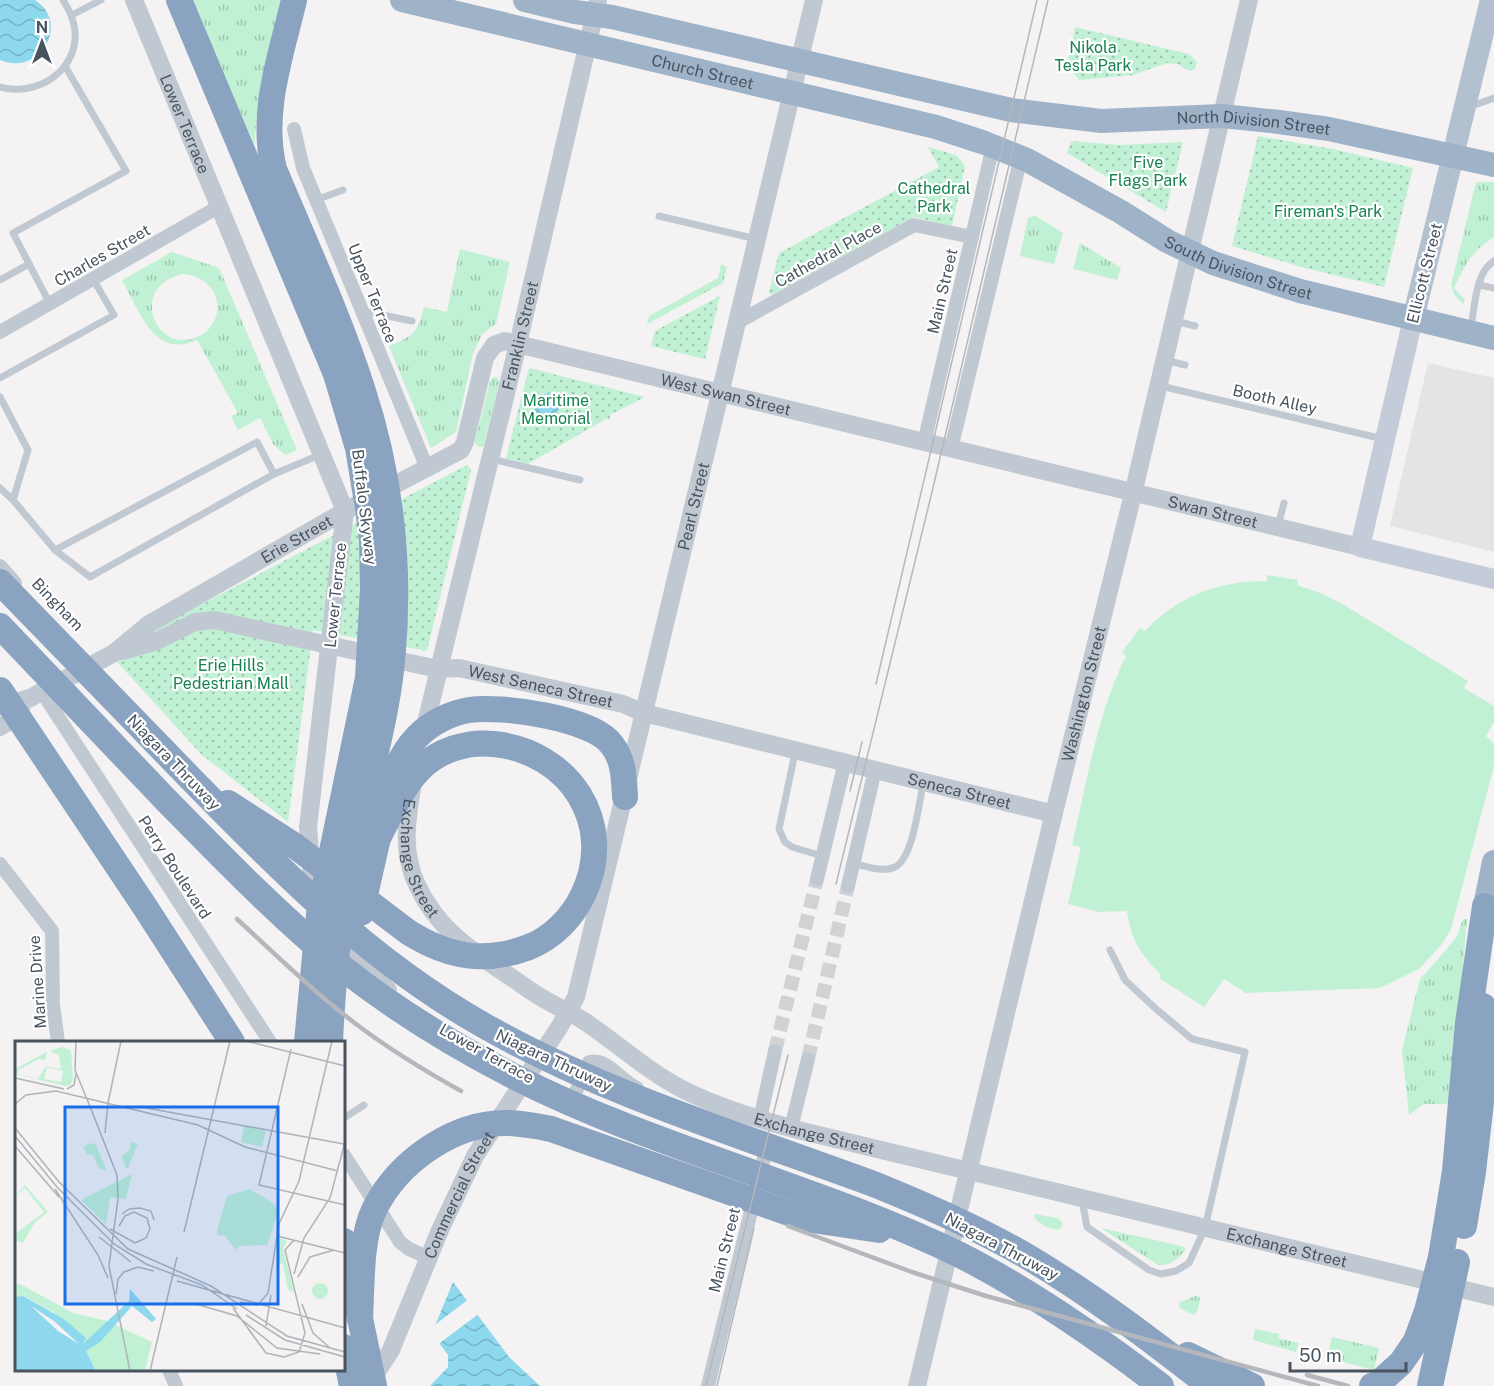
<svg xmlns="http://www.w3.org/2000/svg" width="1494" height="1386" font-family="'Public Sans',sans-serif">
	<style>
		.education { fill: #e5e3e4 }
		.grass { fill: url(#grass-tufts); fill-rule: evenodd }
		.park { fill: url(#park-dots) }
		.pitch { fill: #c1f1d4 }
		.water { fill: url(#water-waves) }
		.pier { fill: #f4f2f2 }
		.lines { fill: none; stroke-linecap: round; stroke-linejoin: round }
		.minor-tunnel { stroke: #d2d2d5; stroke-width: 14; stroke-dasharray: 14 7; stroke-linecap: butt }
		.service { stroke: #c0c9d1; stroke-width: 7 }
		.minor { stroke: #c0c9d1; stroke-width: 14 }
		.tertiary { stroke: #c0c9d1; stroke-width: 18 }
		.secondary { stroke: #c3ccd8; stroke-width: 20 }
		.primary { stroke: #b2c0d0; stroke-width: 22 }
		.trunk { stroke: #9eb2c8; stroke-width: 24 }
		.motorway { stroke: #8aa3c0; stroke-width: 26 }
		.tram { stroke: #b4b7bc; stroke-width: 1.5 }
		.rail { stroke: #b4b7bc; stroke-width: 4.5 }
		.labels { text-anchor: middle; stroke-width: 4.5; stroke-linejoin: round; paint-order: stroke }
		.park-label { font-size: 16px; fill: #178450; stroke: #fff }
		.street-label { font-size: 16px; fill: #495460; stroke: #fff }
		.inset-river { fill: none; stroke: #8ed8ee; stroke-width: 3 }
		.inset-road { fill: none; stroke: #b0b3b8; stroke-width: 1.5 }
		.view { fill: #186ee8; fill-opacity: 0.15; stroke: #186ee8; stroke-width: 3 }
		.inset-edge { fill: none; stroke: #495460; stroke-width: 3 }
	</style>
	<defs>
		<pattern id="grass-tufts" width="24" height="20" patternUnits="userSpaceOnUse" patternTransform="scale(1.5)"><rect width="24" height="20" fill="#c1f1d4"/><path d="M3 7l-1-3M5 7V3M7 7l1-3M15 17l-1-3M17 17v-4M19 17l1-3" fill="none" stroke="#9fc6af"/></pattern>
		<pattern id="park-dots" width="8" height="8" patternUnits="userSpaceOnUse" patternTransform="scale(1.5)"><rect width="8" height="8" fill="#c1f1d4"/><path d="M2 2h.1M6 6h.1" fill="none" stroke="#9fc6af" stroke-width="1.8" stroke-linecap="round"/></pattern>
		<pattern id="water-waves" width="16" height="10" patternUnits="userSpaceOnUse" patternTransform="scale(1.5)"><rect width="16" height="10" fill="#8ed8ee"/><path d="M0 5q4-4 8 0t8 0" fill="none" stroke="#76b2c4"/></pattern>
	</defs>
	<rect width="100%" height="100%" fill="#f4f2f2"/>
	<polygon class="education" points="1428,363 1494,378 1494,552 1390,526"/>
	<g class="grass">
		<path d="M190 0H282C276 50 255 93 255 145Z"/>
		<path d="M1476 182H1494V237C1469 254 1467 262 1454 288L1465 300 1463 304 1454 294 1451 285Z"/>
		<polygon points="1034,215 1063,233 1054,264 1020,256 1028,218"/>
		<polygon points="1080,243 1121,268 1117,280 1073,269"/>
		<path d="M460 249 510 262 496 324 482 334 473 354 456 432 431 448 389 346C413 336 418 333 424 307L447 312Z"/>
		<path d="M172 252 219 268 297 450 285 455 273 444 260 418 238 430 231 416 238 413 197 340C154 360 139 310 122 280ZM183 274C203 275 221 291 217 313 215 322 209 331 201 335 158 360 125 287 183 274Z"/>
		<polygon points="721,264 727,267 723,283 647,324 649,316 718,278"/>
		<polygon points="494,377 497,377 499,383 484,444 483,447 479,447 475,444 475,441 490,381"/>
		<polygon points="1463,919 1467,919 1451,1104 1424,1104 1409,1115 1402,1050 1420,979 1447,949 1457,936"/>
		<polygon points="1036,1214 1057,1218 1062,1222 1062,1227 1058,1230 1046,1227 1035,1219 1034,1215"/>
		<path d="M1101 1228 1181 1246 1186 1249C1178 1259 1171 1266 1158 1265Z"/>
		<path d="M1195 1296H1199C1201 1302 1198 1311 1194 1315L1179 1308 1180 1302Z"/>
		<polygon points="1255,1329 1279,1334 1278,1338 1299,1343 1296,1352 1253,1340"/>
		<polygon points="1332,1337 1379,1348 1374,1370 1327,1358"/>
	</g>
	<g class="park">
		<polygon points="1075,27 1189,54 1197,62 1195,69 1190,71 1177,64 1167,63 1133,75 1079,80 1067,65"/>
		<polygon points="1258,136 1333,149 1413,168 1384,287 1305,268 1232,246"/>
		<polygon points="1071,141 1120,145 1183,142 1166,212 1067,153"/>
		<polygon points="928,147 956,155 965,166 952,226 914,217 772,295 769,292 779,253 939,167"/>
		<polygon points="720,296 705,359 651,346 655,331"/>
		<polygon points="529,368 645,397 610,415 610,420 606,419 528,464 506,458"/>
		<polygon points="467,465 471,470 427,651 313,630 288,822 202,755 109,653"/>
	</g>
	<path class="pitch" d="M1267 575 1298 580 1297 585 1323 594 1344 605 1468 681 1464 688 1494 706V722L1486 736 1494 744V766L1451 929 1442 944 1419 969 1380 988 1246 993 1224 979 1204 1007 1159 978 1161 975C1141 954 1131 941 1127 911L1099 912 1068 904 1081 847 1072 845C1087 782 1097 714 1126 656L1122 652 1140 628 1145 631C1178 596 1218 581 1267 581Z"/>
	<g class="water">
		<path d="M0 0H35C71 23 40 77 0 60Z"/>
		<polygon points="549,392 559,408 555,419 534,412 538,398"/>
		<polygon points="453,1282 509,1357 540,1386 430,1386 448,1367 448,1355 432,1333"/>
	</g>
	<polygon class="pier" points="469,1299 480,1313 437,1345 429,1334 432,1327"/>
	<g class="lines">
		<g class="minor-tunnel">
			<polyline points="775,1051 817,879"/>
			<polyline points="808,1059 848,886"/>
		</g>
		<g class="service">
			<polyline points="72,15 101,0"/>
			<path d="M0 87C36 97 78 72 75 31 74 19 69 10 63 0"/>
			<polyline points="1469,107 1494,98"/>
			<polyline points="316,200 343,190"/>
			<polyline points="659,216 756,239"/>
			<polyline points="0,280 29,264"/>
			<polyline points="1479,285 1494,288"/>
			<polyline points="50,304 13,233 126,171 65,66"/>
			<polyline points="363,311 412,321"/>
			<polyline points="1175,321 1195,326"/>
			<path d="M1471 327C1475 306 1475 273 1494 261"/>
			<polyline points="1165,360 1185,365"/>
			<polyline points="0,378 114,315 93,279"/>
			<polyline points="1161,386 1383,439"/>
			<polyline points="0,397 28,450 13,500"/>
			<polyline points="492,459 580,480"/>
			<polyline points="0,488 13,500 55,550 257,442 274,474 322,454"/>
			<polyline points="1278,526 1284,503"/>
			<polyline points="55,550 90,577 274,474"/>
			<polyline points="795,753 779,829 785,842 792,847 822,856"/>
			<path d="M853 863C865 866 883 873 895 867 913 859 919 803 923 784"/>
			<polyline points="344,1118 364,1105"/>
			<polyline points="1082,1200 1087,1227 1149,1270 1161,1274 1176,1271 1189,1263 1205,1228 1245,1052 1192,1039 1156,1009 1125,980 1110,950"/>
		</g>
		<g class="minor">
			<polyline points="294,129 303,168 427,468"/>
			<polyline points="738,322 914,225 972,237"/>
			<polyline points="0,332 220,206"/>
			<polyline points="924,443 993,146"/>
			<polyline points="951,449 1021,157"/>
			<polyline points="0,566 15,583"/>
			<polyline points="42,692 270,1042"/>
			<polyline points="0,864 52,931 53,1005 58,1042"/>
			<polyline points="817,879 845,762"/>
			<polyline points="848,886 875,770"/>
			<path d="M574 1096 589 1062C609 1058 620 1081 637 1088"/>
			<polyline points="760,1119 775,1051"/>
			<polyline points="791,1128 808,1059"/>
			<polyline points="344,1155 400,1242 409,1249 429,1258"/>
			<polyline points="169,1370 176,1386"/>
			<polyline points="708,1386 768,1142"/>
		</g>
		<g class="tertiary">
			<path id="s1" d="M134 0 345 511 308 827 312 877 320 903"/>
			<path id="s2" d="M122 651 157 641 195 622 214 620 438 669 459 668 623 704 644 713 1054 814"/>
			<path id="s3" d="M0 706 30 698 114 653 149 624 345 511 461 450 465 442 485 358 494 345 505 341 1360 547"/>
			<polyline points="0,727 7,723 22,706"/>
			<path id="s4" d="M423 735 518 344 598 0"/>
			<path id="s5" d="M413 783C407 818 401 851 417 885 437 928 469 949 506 974 519 982 531 992 544 999 557 1007 572 1013 584 1021 617 1043 647 1071 682 1089 719 1108 761 1120 802 1131L1494 1297"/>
			<polyline points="336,933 356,959 388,990"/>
			<path id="s6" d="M369 1384 391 1350 440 1230 475 1156 560 1026 576 997 814 0"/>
			<path id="s7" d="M917 1386 1050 829 1133 494 1249 0"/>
		</g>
		<polyline class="secondary" points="1413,319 1360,547 1494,579"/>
		<polyline class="primary" points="1413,319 1491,0"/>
		<g class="trunk">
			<path id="s8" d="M402 0 936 127 985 143 1027 160 1121 212 1167 241 1213 263 1300 291 1494 338"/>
			<path id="s9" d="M525 0 575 12 612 17 1011 110 1101 121 1222 116 1279 122 1329 129 1494 165"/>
			<polyline points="1485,906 1494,862"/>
		</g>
		<g class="motorway">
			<polyline points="179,0 336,374 358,448 368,508 372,540 373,588 368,678 319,914 307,1042"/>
			<path d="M294 0C281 56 260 112 274 169 304 241 338 314 362 388 391 476 401 570 392 662 386 721 369 778 356 835 341 903 333 973 330 1042"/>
			<path d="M0 582C64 648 129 715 193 781 283 873 370 961 483 1025 606 1095 744 1136 876 1185 928 1206 980 1229 1028 1257 1092 1295 1151 1340 1210 1386"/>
			<path d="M0 626C55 684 110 742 166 800 222 857 278 915 340 966 393 1008 453 1045 513 1076 656 1149 815 1185 960 1255 1031 1291 1098 1338 1161 1386"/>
			<polyline points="0,690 145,907 232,1042"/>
			<path d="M228 803 295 846 408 932C448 957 484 964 529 947 552 938 572 918 583 895 617 824 570 752 494 744 467 741 438 750 419 770 400 790 390 816 377 840"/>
			<path d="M361 913C366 889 372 865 377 842 385 804 390 765 417 737 430 723 451 713 469 710 500 705 594 718 612 745 624 760 624 779 625 797"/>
			<polyline points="1464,1226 1473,1172 1485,1067 1483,1006"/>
			<polyline points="344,1241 374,1386"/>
			<path d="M360 1319C362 1287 360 1239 374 1210 398 1161 455 1121 510 1123 524 1124 538 1126 551 1129L806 1219 879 1230"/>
			<polyline points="344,1347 352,1386"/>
			<polyline points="1188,1355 1252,1386"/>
			<polyline points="1372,1386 1380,1382 1401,1363 1416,1341 1427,1311 1441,1257 1455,1171 1468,1023 1485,906"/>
			<polyline points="1430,1386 1457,1262"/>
		</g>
		<g class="tram">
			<polyline points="876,684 1037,0"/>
			<polyline points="850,791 862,742"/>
			<polyline points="836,884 931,496 1048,0"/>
			<polyline points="706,1386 788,1055"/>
			<polyline points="717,1386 754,1228"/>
		</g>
		<g class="rail">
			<path d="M237 919C276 955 314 992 356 1024 389 1049 425 1071 461 1091"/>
			<polyline points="788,1226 912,1272 986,1296 1318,1386"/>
			<polyline points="1307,1375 1348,1386"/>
		</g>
	</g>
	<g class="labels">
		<g class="park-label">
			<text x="1093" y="53">Nikola<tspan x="1093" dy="18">Tesla Park</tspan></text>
			<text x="1148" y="168">Five<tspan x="1148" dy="18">Flags Park</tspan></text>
			<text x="934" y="194">Cathedral<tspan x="934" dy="18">Park</tspan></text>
			<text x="1328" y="217">Fireman's Park</text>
			<text x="556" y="406">Maritime<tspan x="556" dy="18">Memorial</tspan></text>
			<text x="231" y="671">Erie Hills<tspan x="231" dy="18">Pedestrian Mall</tspan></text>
		</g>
		<g class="street-label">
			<text dy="6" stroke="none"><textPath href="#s8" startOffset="309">Church Street</textPath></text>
			<text dy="6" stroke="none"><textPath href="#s1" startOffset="134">Lower Terrace</textPath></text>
			<text dy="6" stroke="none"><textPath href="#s9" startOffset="742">North Division Street</textPath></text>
			<text transform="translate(828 254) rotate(-29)" y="6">Cathedral Place</text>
			<text transform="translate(102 255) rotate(-30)" y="6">Charles Street</text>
			<text dy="6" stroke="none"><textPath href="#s8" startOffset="884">South Division Street</textPath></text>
			<text transform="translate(1424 273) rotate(-76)" y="6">Ellicott Street</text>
			<text transform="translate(942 291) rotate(-77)" y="6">Main Street</text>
			<text transform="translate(373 293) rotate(68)" y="6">Upper Terrace</text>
			<text dy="6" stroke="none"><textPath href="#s4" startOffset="411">Franklin Street</textPath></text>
			<text dy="6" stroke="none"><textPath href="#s3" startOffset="879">West Swan Street</textPath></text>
			<text transform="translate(1275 399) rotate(13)" y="6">Booth Alley</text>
			<text transform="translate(365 507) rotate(83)" y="6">Buffalo Skyway</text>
			<text dy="6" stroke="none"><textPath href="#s6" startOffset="945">Pearl Street</textPath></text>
			<text dy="6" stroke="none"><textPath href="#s3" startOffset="1380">Swan Street</textPath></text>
			<text dy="6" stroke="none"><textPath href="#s3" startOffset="342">Erie Street</textPath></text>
			<text transform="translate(335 595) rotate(-84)" y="6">Lower Terrace</text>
			<text transform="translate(58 604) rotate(46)" y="6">Bingham</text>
			<text dy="6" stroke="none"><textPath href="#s2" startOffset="432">West Seneca Street</textPath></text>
			<text dy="6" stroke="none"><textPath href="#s7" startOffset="712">Washington Street</textPath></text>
			<text transform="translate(174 762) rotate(46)" y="6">Niagara Thruway</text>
			<text dy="6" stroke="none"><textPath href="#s2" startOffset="864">Seneca Street</textPath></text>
			<text dy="6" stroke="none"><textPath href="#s5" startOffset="78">Exchange Street</textPath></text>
			<text transform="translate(175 867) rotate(57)" y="6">Perry Boulevard</text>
			<text transform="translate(37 982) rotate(-94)" y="6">Marine Drive</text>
			<text transform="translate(487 1053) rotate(29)" y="6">Lower Terrace</text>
			<text transform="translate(554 1060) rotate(25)" y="6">Niagara Thruway</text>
			<text dy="6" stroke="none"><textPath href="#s5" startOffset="582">Exchange Street</textPath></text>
			<text dy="6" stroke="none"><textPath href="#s6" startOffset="210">Commercial Street</textPath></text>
			<text transform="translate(1002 1246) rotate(28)" y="6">Niagara Thruway</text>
			<text dy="6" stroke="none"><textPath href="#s5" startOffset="1068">Exchange Street</textPath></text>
			<text transform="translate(724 1250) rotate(-76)" y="6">Main Street</text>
		</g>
	</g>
	<g transform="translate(15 1041)">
		<rect width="330" height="330" fill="#f4f2f2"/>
		<path d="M47 6 56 9 58 39 55 44 51 45 0 33V28L32 11 30 19 24 18 3 29 2 33 23 38 31 25 46 28 44 14 34 10ZM32 26 48 30 46 41 29 38ZM116 101 123 103 112 129 106 115 114 110ZM75 102 81 104 92 130 84 127 78 114 72 113 68 106ZM10 144 33 171 20 181 8 202 0 199V193L29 171 10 147 0 155ZM265 197 272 200 268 208 279 251 273 249 268 223H263ZM297 250a8 8 0 1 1 16 0a8 8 0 1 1-16 0Z" fill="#c1f1d4" fill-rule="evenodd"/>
		<path d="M229 85 251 90 247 106 226 101ZM117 133 111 158 95 156 91 183 66 159ZM5 243 58 272 92 280 137 301 130 330H81L67 302 71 297 38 271 9 255 0 256V244Z" fill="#c1f1d4"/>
		<path d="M235 148 259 163 263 172 252 204 224 205 221 209 210 195 202 194 203 186 212 155Z" fill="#c1f1d4"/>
		<path d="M115 248 141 278 137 281 117 265 85 301 71 310 81 330H0V256L8 255 49 278 71 297 68 303 114 260ZM16 265 39 280 64 303 43 290Z" fill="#8ed8ee" fill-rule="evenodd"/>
		<path class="inset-river" d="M0 325 67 307 75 299"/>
		<path class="inset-road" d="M61 0 60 29 72 58M231 0 330 25M276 8 244 144 330 164M0 37 49 48M52 48 59 44 61 33M72 58 102 134 103 158 94 225 115 330M93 62 106 0M0 63 11 54 41 50 183 84 230 106 323 130M126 66 329 103M0 87 44 141 113 208 196 245 272 295 330 311M90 92 93 62M0 95 42 146 99 203 131 223 187 244 222 268M0 105 44 156M40 148 83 214 93 237M107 173 114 168 125 167 136 170 139 179M95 188 120 202 131 197 135 188 132 177 119 171 110 175 104 185M169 191 215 0M262 195 330 212M84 196 116 221M279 233 289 197 315 157 330 101M283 236 295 216 319 209M162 240 330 287M101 253 103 238 109 231 123 226 139 230M225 261 243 264 253 252 264 183 284 140 317 0M181 263 222 275 262 307 305 313M287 263 298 292 314 306M218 267 251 312 269 316 284 311 290 292 270 209 279 199M231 274 270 299 330 316M251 285 256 254M135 330 162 216"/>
		<path class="view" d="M50 66H263V263H50Z"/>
		<rect width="330" height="330" class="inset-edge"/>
	</g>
	<g transform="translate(42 42)" stroke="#ffffff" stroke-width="4.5" paint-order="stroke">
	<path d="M0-4.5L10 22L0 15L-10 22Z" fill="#495460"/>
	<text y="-9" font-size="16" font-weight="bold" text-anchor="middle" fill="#495460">N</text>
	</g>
	<path d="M1290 1362v9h116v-9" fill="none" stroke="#495460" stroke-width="3"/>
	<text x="1299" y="1362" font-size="18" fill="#495460" stroke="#ffffff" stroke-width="4.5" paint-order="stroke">50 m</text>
</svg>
